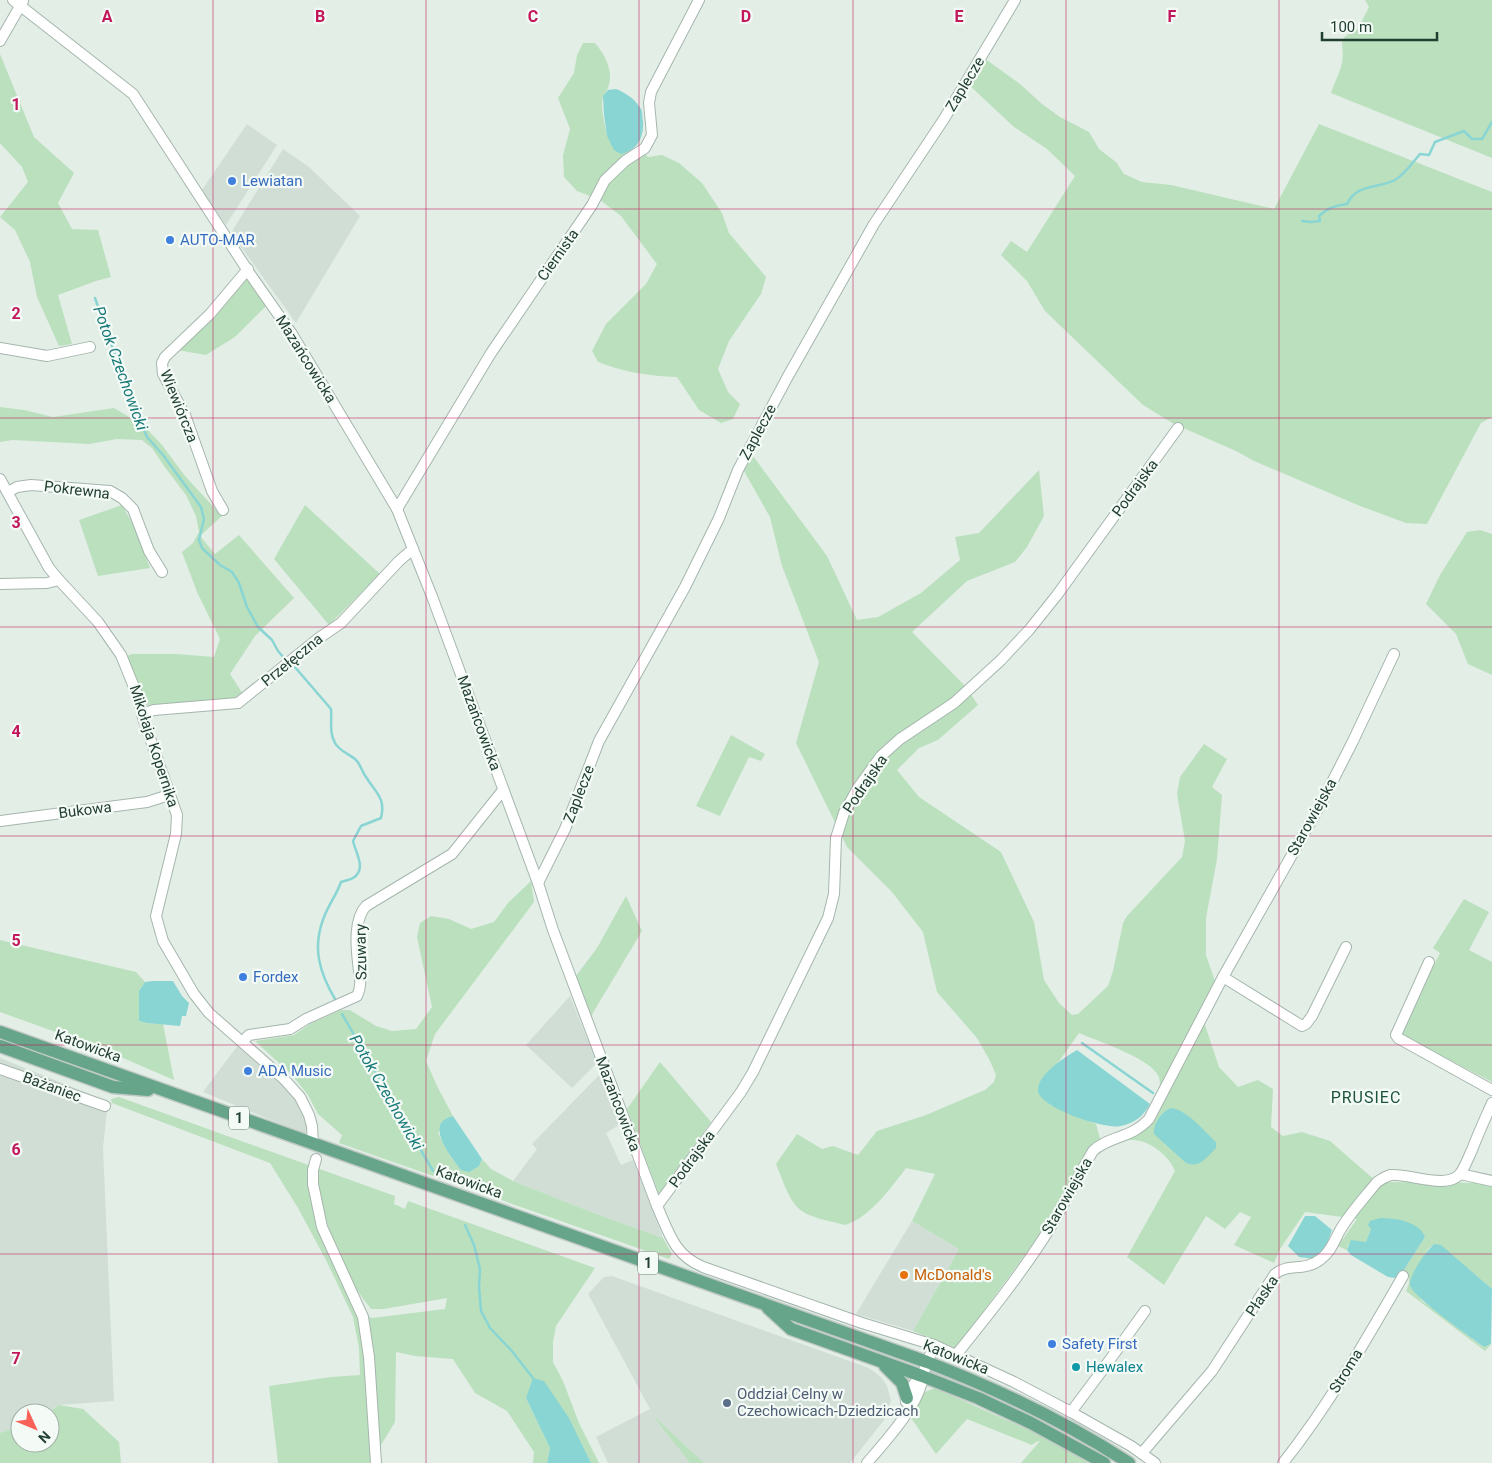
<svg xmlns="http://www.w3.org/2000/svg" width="1492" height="1463" font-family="Roboto,sans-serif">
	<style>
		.built { fill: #d1ded6 }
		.green { fill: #bbe0be; fill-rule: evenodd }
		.water { fill: #89d5d3 }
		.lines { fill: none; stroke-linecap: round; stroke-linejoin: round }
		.stream { stroke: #89d5d3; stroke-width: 2.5 }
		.minor-casing { stroke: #a5b6ad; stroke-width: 12 }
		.major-casing { stroke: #c1cac6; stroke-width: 15 }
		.minor { stroke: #fff; stroke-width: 10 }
		.major { stroke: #66a589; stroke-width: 12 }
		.grid { fill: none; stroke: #c2185b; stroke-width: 1; stroke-opacity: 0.55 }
		.shop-dot { fill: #3f7fe0; stroke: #f4faf6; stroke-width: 2 }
		.food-dot { fill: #e8710a; stroke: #f4faf6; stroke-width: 2 }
		.culture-dot { fill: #0f9aa8; stroke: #f4faf6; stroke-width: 2 }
		.service-dot { fill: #5c6f8a; stroke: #f4faf6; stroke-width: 2 }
		.labels { text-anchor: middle; stroke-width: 4.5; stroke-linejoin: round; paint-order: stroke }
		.shield { fill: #f4faf6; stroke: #61786d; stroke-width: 1 }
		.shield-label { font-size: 14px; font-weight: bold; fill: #224032 }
		.street-label { font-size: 15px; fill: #224032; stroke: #f4faf6 }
		.shop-label { font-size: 15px; fill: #366cbe; stroke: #f4faf6; text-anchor: start }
		.food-label { font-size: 15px; fill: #c56008; stroke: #f4faf6; text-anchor: start }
		.culture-label { font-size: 15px; fill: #0d838f; stroke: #f4faf6; text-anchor: start }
		.service-label { font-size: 15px; fill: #4e5e75; stroke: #f4faf6; text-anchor: start }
		.water-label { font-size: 16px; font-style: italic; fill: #187a79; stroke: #f4faf6 }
		.neighbourhood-label { font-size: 16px; letter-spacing: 1px; fill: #1c543c; stroke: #f4faf6 }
		.grid-label { font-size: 16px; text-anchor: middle; font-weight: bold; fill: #c2185b; stroke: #f4faf6; stroke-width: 4.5; stroke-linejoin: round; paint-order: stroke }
	</style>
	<rect width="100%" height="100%" fill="#e3eee7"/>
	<g class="built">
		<polygon points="247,124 277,145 226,225 202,190"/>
		<polygon points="283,149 309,167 360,216 296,323 231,233"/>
		<polygon points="570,996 597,1063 572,1088 526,1045"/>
		<polygon points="238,1045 283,1084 296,1099 305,1118 307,1126 305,1134 203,1092"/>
		<polygon points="0,1058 112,1103 107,1111 103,1148 114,1401 59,1405 48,1413 20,1413 20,1426 0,1433"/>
		<polygon points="600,1074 619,1125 606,1133 621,1165 633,1160 663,1238 591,1212 513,1181 537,1149 532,1144"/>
		<polygon points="912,1221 959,1249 913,1331 856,1314"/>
		<polygon points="612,1276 869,1368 881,1377 887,1386 891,1401 884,1420 850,1463 704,1463 656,1418 655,1419 690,1463 608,1463 596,1437 650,1409 588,1294 604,1277"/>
	</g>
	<g class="green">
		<path d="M1365 0H1492V158L1331 93C1334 83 1340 73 1342 63 1346 43 1333 40 1358 29L1369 7Z"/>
		<path d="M583 43H595C606 56 615 73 607 90 606 92 604 95 603 97 600 108 605 125 607 136L630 152 638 146 648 157 662 155 679 163 702 183 722 213 729 233 766 277 761 294 729 341 718 369 728 392 740 404 733 419 721 423 699 410 677 377C649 376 624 372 598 362L592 351 606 324 646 284 657 264 621 216 600 200 577 191 564 177 563 155 570 129 558 98 574 73 577 55Z"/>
		<polygon points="0,54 34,137 74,173 58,203 72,229 98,230 111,277 96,281 58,295 72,344 59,346 37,297 30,262 15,230 0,217 28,182 22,167 0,143"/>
		<polygon points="984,58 1020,84 1042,104 1060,117 1089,132 1099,149 1116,162 1124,174 1142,182 1171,185 1274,209 1319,124 1492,192 1492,417 1481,423 1427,524 1406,523 1360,506 1254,461 1236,451 1174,424 1143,405 1045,311 1027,281 1001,255 1011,241 1027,252 1075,176 1047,149 1014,127 968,84"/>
		<polygon points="247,278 266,306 235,337 206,355 177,350 213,319"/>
		<polygon points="0,407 24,410 53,417 114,408 143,425 162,445 185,476 222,516 200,536 215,554 239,535 294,598 255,636 230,674 243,694 230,699 146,705 138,682 127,656 132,654 177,654 214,657 220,639 197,592 182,552 193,543 199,532 196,516 186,495 164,466 152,448 142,440 117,439 89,444 13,440 0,442"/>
		<path d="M753 456 827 556 857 620 878 617 921 593 960 560 955 537 979 533 1039 470 1044 516 1027 547 1015 562 967 581 912 632 966 687 978 705 938 740 919 748 897 770 919 797 1001 852 1034 922 1044 980 1059 1003 1072 1015 1078 1014 1108 986 1113 971 1123 923 1127 916 1182 857 1185 841 1177 794 1180 777 1204 744 1227 759 1212 787 1222 795 1217 859 1206 918V955L1215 981 1160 1092C1160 1088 1160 1081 1159 1077 1151 1058 1097 1041 1079 1033L1060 1060 1041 1081 1050 1105 1096 1124 1101 1142 1083 1160 1036 1240 956 1348 913 1331 959 1249 912 1221 935 1174 906 1168C892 1187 868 1219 845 1225 830 1221 808 1218 797 1207 787 1196 782 1178 776 1164L797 1134 822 1149 833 1146 858 1155 877 1131 926 1115 966 1098 985 1090 994 1082 996 1075 990 1061 977 1038 937 992 923 932 892 892 847 847 796 743 819 662 782 566 770 517 744 471Z"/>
		<polygon points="122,505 134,526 150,568 98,576 79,520"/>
		<polygon points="305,505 380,574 329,625 274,559"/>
		<polygon points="1480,530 1492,534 1492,675 1468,664 1456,634 1426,604 1440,575 1467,532"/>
		<polygon points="731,735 765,754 761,761 749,757 720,816 696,806"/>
		<polygon points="531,881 534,902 435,1034 426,1061 438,1088 453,1116 446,1118 438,1133 451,1157 461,1170 479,1166 482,1159 491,1169 513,1181 591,1212 663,1238 672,1254 669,1259 339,1143 342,1135 318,1114 308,1095 292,1075 255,1041 294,1035 310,1024 341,1010 350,1010 376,1026 392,1031 416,1029 432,1007 417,937 420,923 431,916 449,919 471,929 494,922 508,903"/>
		<polygon points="626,896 642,931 591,1016 576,976 597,948"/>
		<polygon points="1464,899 1489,912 1469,950 1492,962 1492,1082 1400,1034 1440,953 1433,948"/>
		<polygon points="0,940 136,972 145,982 139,991 139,1021 147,1023 163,1024 174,1080 100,1048 0,1012"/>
		<path d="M1204 1022 1219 1067 1238 1087 1258 1080 1273 1089 1271 1127 1283 1136 1302 1132 1330 1141 1377 1182 1485 1183 1492 1185V1289L1441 1246 1434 1244 1428 1249 1414 1273 1421 1300 1483 1347 1491 1344 1485 1351 1406 1291 1409 1283V1277L1402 1273 1425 1237 1371 1229 1366 1242 1348 1245 1347 1250 1338 1246 1357 1219 1305 1212 1280 1249 1274 1263 1234 1245 1251 1217 1240 1212 1225 1229 1206 1216 1164 1285 1127 1257 1175 1171C1169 1156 1150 1140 1132 1140 1127 1140 1122 1142 1117 1142L1136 1133Z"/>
		<polygon points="660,1062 711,1122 659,1194 627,1109"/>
		<path d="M119 1097 395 1196 394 1204 405 1209 408 1201 595 1268 556 1326 553 1342V1362L563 1381 579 1423 599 1463H591L569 1419 526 1398 550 1448 547 1463H533L534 1452 507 1411 475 1393 453 1359 415 1356 396 1352 395 1422 370 1463H278L269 1386 331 1377 360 1375 359 1348 353 1317 327 1262 298 1208 270 1163 112 1103 111 1099ZM326 1219C335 1250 350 1284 371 1309H384L447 1298 445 1309 372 1318 358 1313 326 1250 317 1226Z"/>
		<polygon points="935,1388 1042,1436 1091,1463 1021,1463 1040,1441 1036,1442 1032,1445 967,1419 936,1454 909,1415 925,1392"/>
		<polygon points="59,1405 83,1409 119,1442 121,1463 0,1463 0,1433 20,1426 20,1443 50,1443 50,1413 48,1413"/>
		<polygon points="656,1418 704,1463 690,1463 655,1419"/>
	</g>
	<g class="water">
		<path d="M616 89C626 93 635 99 641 109 643 112 642 117 643 121 644 137 638 150 621 154L614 150 607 136 604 115 603 96 608 90Z"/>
		<polygon points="153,981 173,981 182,996 189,1003 186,1016 182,1016 180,1026 147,1023 139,1021 139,991 145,982"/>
		<path d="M1077 1050 1150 1104C1144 1116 1134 1123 1121 1126 1106 1130 1037 1107 1038 1090 1038 1074 1065 1057 1077 1050Z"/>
		<path d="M1172 1108C1189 1112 1203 1130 1216 1142V1148C1207 1157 1198 1170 1185 1162L1154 1134C1153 1124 1162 1110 1172 1108Z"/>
		<path d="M453 1116 482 1159 479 1166 469 1172 461 1170C451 1156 423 1123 453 1116Z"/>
		<polygon points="1305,1216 1315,1216 1332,1230 1326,1247 1315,1259 1299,1257 1288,1246"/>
		<path d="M1380 1218C1395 1218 1419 1221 1425 1237L1402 1273 1395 1278 1388 1277 1351 1255 1347 1250 1351 1240 1366 1242 1371 1229 1368 1225 1370 1221Z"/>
		<path d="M1434 1244 1441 1245 1492 1289 1491 1344 1484 1347C1472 1338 1409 1295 1410 1284 1410 1274 1426 1251 1434 1244Z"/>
		<polygon points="533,1378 544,1381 569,1418 591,1463 547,1463 550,1448 526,1398"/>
	</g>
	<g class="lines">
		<g class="stream">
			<path d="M1302 221 1311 222 1320 221 1319 216C1327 208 1336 205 1347 204 1357 183 1378 189 1395 180 1404 175 1413 162 1420 154L1429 155 1435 142 1464 131 1472 139H1482L1492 122"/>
			<polyline points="95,298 130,397 147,437 163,455 201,507 204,519 199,540 202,548 220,565 232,572 239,583 247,607 258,627 272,640 278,651 284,658"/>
			<path d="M294 666 331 709C332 721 329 733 335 743 340 752 350 754 356 760 361 765 362 772 366 777 376 793 386 798 381 818L361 826 353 841C356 854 367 869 353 878 350 880 346 880 341 882 337 894 329 904 324 917 312 947 319 972 335 999"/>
			<polyline points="342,1014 433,1171"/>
			<polyline points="1082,1043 1153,1093"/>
			<polyline points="465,1225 474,1245 480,1269 479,1287 481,1311 490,1328 511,1350 533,1378"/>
		</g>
		<g class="minor-casing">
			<g id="minor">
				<path d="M13 0 133 94 250 274 292 334 397 509 433 599 538 883 553 930 657 1206C669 1233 674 1255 703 1267L862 1323 934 1345 1014 1382 1071 1412 1131 1446 1155 1463"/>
				<polyline points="0,41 23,1"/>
				<polyline points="0,348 47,356 90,347"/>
				<polyline points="0,479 49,568 59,580 98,622 121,655 138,697 144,721 177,815 176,834 156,916 163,941 194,994 209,1013 284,1079 300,1097 309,1115 312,1126 313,1144"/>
				<polyline points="8,492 17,487 31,485 110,491 122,498 133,509 149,551 162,572"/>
				<polyline points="397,509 491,353 592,205 605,180 625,161 645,148 652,135 649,103 651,92 699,0"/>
				<polyline points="223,510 212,491 185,415 163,374 162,363 165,357 210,314 248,269"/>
				<polyline points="0,584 47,583 59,580"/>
				<polyline points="142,714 154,710 238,703 319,638 341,623 399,561 413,549"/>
				<polyline points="0,821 147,802 169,795"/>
				<polyline points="538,883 565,829 599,741 685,587 719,518 738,470 787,378 874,224 944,119 1015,0"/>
				<polyline points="1429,962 1396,1035 1398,1038 1492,1090"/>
				<polyline points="1223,977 1302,1026 1306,1024 1312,1016 1346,947"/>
				<path d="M243 1041 249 1035 290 1029 306 1019 357 996C363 984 359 975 358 962 356 945 354 919 366 906L452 854 503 790"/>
				<polyline points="0,1069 105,1106"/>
				<polyline points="316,1159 313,1170 313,1184 322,1227 363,1317 369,1357 376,1463"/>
				<polyline points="1460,1174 1492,1181"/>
				<polyline points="657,1206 741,1092 753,1072 828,918 834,894 836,838 844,813 858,788 881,756 900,739 954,703 1001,660 1029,630 1057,595 1178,428"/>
				<path d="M956 1355C989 1314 1022 1273 1050 1228 1065 1203 1078 1176 1093 1151 1108 1136 1131 1139 1149 1119L1223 977 1324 798 1353 741 1394 654"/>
				<polyline points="906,1402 914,1384 922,1376 934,1345"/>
				<polyline points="1071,1412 1101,1372 1145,1311"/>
				<path d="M1142 1453 1212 1371 1275 1274C1288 1263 1305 1272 1321 1259 1332 1251 1335 1238 1342 1227 1352 1211 1365 1197 1377 1182 1382 1179 1386 1176 1391 1175 1408 1173 1447 1190 1460 1174 1465 1167 1468 1158 1472 1150 1478 1134 1485 1119 1492 1103"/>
				<path d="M867 1463C883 1444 923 1401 922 1376"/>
				<path d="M1283 1463C1329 1405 1366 1340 1403 1276"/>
			</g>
		</g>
		<g class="major-casing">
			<g id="major">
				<path d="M0 1032 927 1362C997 1389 1066 1422 1129 1463"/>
				<polyline points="0,1046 113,1087 148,1090"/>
				<polyline points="768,1308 791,1329 922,1376 978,1398 1031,1423 1104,1463"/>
				<polyline points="885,1366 902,1383 907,1398"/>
			</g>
		</g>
		<use href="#minor" class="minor"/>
		<use href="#major" class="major"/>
	</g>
	<path class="grid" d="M213 0V1463M426 0V1463M639 0V1463M853 0V1463M1066 0V1463M1279 0V1463M0 209H1492M0 418H1492M0 627H1492M0 836H1492M0 1045H1492M0 1254H1492"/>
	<g class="shop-dot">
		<circle cx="232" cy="181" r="5"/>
		<circle cx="170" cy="240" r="5"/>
		<circle cx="243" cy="977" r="5"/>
		<circle cx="248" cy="1071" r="5"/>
		<circle cx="1052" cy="1344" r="5"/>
	</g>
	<circle class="food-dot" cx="904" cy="1275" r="5"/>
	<circle class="culture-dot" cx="1076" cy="1367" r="5"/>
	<circle class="service-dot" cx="727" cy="1403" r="5"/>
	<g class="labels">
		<g class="shield">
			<rect x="229" y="1106.5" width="20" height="23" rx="4"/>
			<rect x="638" y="1251.5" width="20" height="23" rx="4"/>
		</g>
		<g class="shield-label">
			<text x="239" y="1123">1</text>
			<text x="648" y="1268">1</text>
		</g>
		<g class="street-label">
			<text transform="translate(965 84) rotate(-59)" y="5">Zaplecze</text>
			<text transform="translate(558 255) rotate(-55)" y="5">Ciernista</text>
			<text transform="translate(306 359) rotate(58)" y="5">Mazańcowicka</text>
			<text transform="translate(179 406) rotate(68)" y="5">Wiewiórcza</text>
			<text transform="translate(758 432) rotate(-62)" y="5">Zaplecze</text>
			<text transform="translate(1135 488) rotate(-54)" y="5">Podrajska</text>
			<text transform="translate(77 490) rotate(7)" y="5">Pokrewna</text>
			<text transform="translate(292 660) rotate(-39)" y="5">Przełęczna</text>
			<text transform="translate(479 723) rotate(70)" y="5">Mazańcowicka</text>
			<text transform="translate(154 746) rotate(72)" y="5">Mikołaja Kopernika</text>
			<text transform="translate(865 784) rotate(-56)" y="5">Podrajska</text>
			<text transform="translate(579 794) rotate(-69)" y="5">Zaplecze</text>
			<text transform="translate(85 810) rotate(-7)" y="5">Bukowa</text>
			<text transform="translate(1312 817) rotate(-61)" y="5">Starowiejska</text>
			<text transform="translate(361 952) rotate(-91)" y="5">Szuwary</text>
			<text transform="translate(88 1046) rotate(20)" y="5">Katowicka</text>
			<text transform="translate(52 1087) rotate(20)" y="5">Bażaniec</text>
			<text transform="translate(618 1104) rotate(69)" y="5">Mazańcowicka</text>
			<text transform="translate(692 1159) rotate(-54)" y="5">Podrajska</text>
			<text transform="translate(469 1182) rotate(20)" y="5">Katowicka</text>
			<text transform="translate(1067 1196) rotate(-60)" y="5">Starowiejska</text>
			<text transform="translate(1262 1296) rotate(-56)" y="5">Płaska</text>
			<text transform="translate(956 1357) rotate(22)" y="5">Katowicka</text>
			<text transform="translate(1346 1371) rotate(-58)" y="5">Stroma</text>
		</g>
		<g class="shop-label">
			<text x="242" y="186">Lewiatan</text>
			<text x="180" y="245">AUTO-MAR</text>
			<text x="253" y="982">Fordex</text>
			<text x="258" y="1076">ADA Music</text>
			<text x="1062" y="1349">Safety First</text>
		</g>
		<g class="food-label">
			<text x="914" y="1280">McDonald's</text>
		</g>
		<g class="culture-label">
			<text x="1086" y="1372">Hewalex</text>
		</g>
		<g class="service-label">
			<text x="737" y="1399">Oddział Celny w<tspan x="737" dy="17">Czechowicach-Dziedzicach</tspan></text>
		</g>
		<g class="water-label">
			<text transform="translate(121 368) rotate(70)" y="6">Potok Czechowicki</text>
			<text transform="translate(387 1092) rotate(60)" y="6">Potok Czechowicki</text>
		</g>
		<g class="neighbourhood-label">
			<text x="1366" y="1103">PRUSIEC</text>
		</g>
	</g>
	<g class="grid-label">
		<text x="107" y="22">A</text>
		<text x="320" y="22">B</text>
		<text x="533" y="22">C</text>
		<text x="746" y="22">D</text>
		<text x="959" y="22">E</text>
		<text x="1172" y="22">F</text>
		<text x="16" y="110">1</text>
		<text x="16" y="319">2</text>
		<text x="16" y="528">3</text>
		<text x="16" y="737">4</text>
		<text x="16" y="946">5</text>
		<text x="16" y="1155">6</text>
		<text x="16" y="1364">7</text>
	</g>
	<g transform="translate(35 1428) rotate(134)"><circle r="24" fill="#f4faf6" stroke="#a0b0a8"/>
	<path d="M0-4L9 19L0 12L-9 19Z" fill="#f86157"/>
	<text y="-8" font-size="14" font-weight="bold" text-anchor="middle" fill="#224032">N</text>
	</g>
	<path d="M1322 32v8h115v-8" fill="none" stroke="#224032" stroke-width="2.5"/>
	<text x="1330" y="32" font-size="15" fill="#224032" stroke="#f4faf6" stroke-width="4" paint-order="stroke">100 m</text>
</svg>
